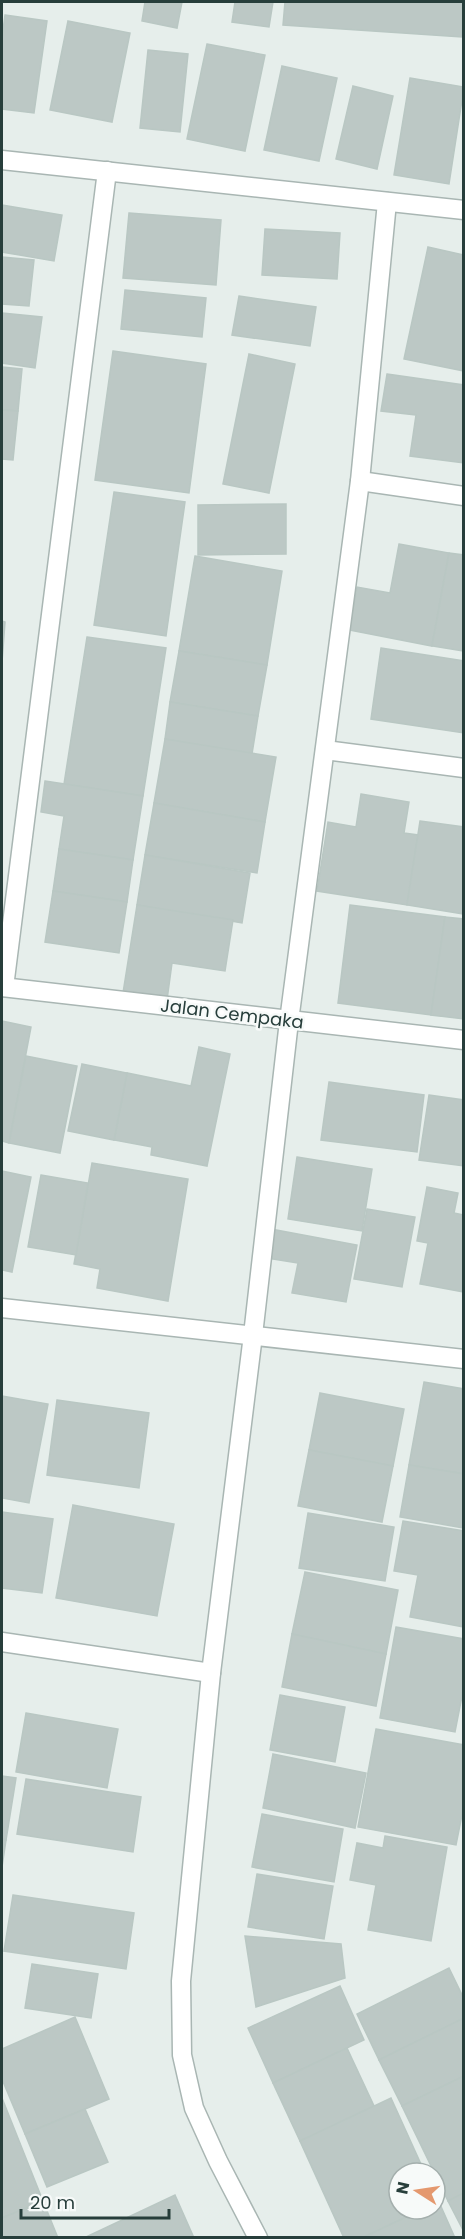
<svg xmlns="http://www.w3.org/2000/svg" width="465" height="2239" font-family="Poppins,sans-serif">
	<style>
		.building { fill: #bcc8c5; stroke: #b9c7c3; stroke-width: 1.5 }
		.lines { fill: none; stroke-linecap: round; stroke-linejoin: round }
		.minor-casing { stroke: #a9b6b3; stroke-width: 21 }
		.minor { stroke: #fff; stroke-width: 18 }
		.labels { text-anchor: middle; stroke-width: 5; stroke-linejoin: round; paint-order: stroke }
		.street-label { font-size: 18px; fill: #273e3b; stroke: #f7faf9 }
	</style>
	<rect width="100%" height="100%" fill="#e6eeeb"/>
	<g class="building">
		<polygon points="145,2 182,2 177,28 142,21"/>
		<polygon points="235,2 273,2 269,27 232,22"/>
		<polygon points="285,2 464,2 462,37 283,25"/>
		<polygon points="5,15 47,21 34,113 2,109 2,38"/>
		<polygon points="68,21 130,33 112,122 50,110"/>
		<polygon points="207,44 265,55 245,151 187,139"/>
		<polygon points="148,50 188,54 180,132 140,128"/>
		<polygon points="282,66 337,78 319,161 264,150"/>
		<polygon points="410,78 464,87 449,184 394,175"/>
		<polygon points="353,86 393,96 377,169 336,159"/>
		<polygon points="2,205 62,215 54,261 2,252"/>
		<polygon points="129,213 221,220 216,285 123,278"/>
		<polygon points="265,229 340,233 337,279 262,275"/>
		<polygon points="428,247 464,255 464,371 404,359"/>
		<polygon points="2,257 34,260 29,306 2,304"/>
		<polygon points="125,290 206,298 202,337 121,329"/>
		<polygon points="239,296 316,307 310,346 232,335"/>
		<polygon points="2,313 42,317 35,368 2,363"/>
		<polygon points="113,351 206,364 189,493 95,480"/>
		<polygon points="249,354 295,364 269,493 223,484"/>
		<polygon points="2,367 22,369 18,411 2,410"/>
		<polygon points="387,374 464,385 464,463 410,456 416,415 381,411"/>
		<polygon points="2,410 18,411 13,460 2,459"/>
		<polygon points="114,492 185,502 166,636 94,625"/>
		<polygon points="286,504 286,554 198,555 198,505"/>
		<polygon points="399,544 449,553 432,646 349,630 357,587 390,593"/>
		<polygon points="449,553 464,555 464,651 432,646"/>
		<polygon points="195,556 282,571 267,665 179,651"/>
		<polygon points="2,621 5,622 2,662"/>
		<polygon points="87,637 166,648 143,796 64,784"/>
		<polygon points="381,648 464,661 464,733 371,719"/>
		<polygon points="179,651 267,665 258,716 170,702"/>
		<polygon points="170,702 258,716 252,754 165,739"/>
		<polygon points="165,739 276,757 265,822 154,803"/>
		<polygon points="45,781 143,796 133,860 59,849 64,816 41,812"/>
		<polygon points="361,794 409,802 404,833 418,835 407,905 317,891 328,822 356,827"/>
		<polygon points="154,803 265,822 257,873 145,855"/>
		<polygon points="420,821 464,827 464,914 407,905"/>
		<polygon points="59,849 133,860 127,902 53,891"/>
		<polygon points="145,855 250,873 242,923 137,905"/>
		<polygon points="53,891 127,902 119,953 45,942"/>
		<polygon points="137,905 233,920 225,971 172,963 167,1000 123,993"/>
		<polygon points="350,905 445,917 431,1015 338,1003"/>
		<polygon points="445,917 464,919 464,1019 431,1015"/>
		<polygon points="2,1021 31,1027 9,1143 2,1141"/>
		<polygon points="199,1047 230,1054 207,1166 151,1155 152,1147 114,1140 127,1073 191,1086"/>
		<polygon points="26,1056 77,1066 60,1153 9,1143"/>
		<polygon points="82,1064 127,1073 114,1140 68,1131"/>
		<polygon points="329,1082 424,1095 417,1152 321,1140"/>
		<polygon points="429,1095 464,1100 464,1166 419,1160"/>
		<polygon points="297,1157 372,1169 362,1231 288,1219"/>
		<polygon points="92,1163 188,1179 168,1301 97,1288 100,1269 74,1264"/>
		<polygon points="2,1171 31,1177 12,1272 2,1270"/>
		<polygon points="41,1175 88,1183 76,1255 28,1247"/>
		<polygon points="427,1187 458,1193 454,1213 464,1215 464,1292 420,1284 428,1243 417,1241"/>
		<polygon points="367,1209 415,1217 402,1287 354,1279"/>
		<polygon points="271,1229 357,1245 346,1302 292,1293 298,1263 266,1258"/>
		<polygon points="424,1382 464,1389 464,1474 409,1465"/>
		<polygon points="320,1393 404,1409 393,1466 309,1450"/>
		<polygon points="2,1396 48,1404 29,1503 2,1498"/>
		<polygon points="57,1400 149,1413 139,1488 47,1475"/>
		<polygon points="309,1450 393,1466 382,1522 298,1506"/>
		<polygon points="409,1465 464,1474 464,1528 400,1517"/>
		<polygon points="73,1505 174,1524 157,1616 56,1598"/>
		<polygon points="2,1512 53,1519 42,1593 2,1588"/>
		<polygon points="308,1513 394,1527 385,1581 299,1568"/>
		<polygon points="403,1521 464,1531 464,1627 410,1617 418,1575 394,1571"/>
		<polygon points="305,1572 398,1590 386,1654 292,1634"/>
		<polygon points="396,1627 464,1639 464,1686 455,1732 380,1718"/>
		<polygon points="292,1634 386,1654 376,1706 282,1687"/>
		<polygon points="280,1695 345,1707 335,1762 270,1750"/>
		<polygon points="26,1713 118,1729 107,1788 16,1772"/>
		<polygon points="376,1729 464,1745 464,1805 456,1845 358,1827"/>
		<polygon points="273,1754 366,1773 355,1828 263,1808"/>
		<polygon points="2,1776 16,1778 6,1840 2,1839"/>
		<polygon points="26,1779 141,1797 133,1852 17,1834"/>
		<polygon points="262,1814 343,1829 334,1882 252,1867"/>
		<polygon points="385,1836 447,1847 431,1941 368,1930 376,1885 350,1880 357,1843 383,1848"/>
		<polygon points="2,1839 6,1840 2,1867"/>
		<polygon points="257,1874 333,1886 324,1939 248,1927"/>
		<polygon points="13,1895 134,1913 126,1969 4,1951"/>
		<polygon points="245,1936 341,1944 345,1978 256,2007"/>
		<polygon points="32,1964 98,1974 91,2018 25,2008"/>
		<polygon points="449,1968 464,1999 464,2018 379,2060 357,2014"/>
		<polygon points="340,1986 364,2040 273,2083 248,2028"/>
		<polygon points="75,2017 109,2099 25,2134 2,2079 2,2049"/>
		<polygon points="464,2018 464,2076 402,2106 379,2060"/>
		<polygon points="347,2048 374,2106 300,2141 273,2083"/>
		<polygon points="464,2076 464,2193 448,2201 402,2106"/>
		<polygon points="2,2098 43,2201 2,2218"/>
		<polygon points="391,2098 425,2173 399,2173 399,2209 423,2209 362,2238 344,2238 300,2141"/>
		<polygon points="85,2109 108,2162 47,2187 25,2134"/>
		<polygon points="464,2193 464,2232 448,2201"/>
		<polygon points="175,2195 194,2238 84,2238"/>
		<polygon points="43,2201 58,2238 2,2238 2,2218"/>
		<polygon points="439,2202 455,2238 362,2238 423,2209 435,2209 435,2204"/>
	</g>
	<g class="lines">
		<g class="minor-casing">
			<g id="minor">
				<polyline points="2,160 464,210"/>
				<polyline points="360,481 464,496"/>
				<polyline points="325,750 464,768"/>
				<polyline points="2,987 464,1040"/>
				<polyline points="4,987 107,171"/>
				<polyline points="2,1308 464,1359"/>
				<polyline points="2,1642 211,1673"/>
				<polyline points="258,2238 218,2161 194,2108 182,2055 181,1981 211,1673 253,1335 289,1021 360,481 387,202"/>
			</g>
		</g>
		<use href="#minor" class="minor"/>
	</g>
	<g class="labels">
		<g class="street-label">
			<text transform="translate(232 1014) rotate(7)" y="6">Jalan Cempaka</text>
		</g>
	</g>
	<rect width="465" height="2239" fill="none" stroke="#273e3b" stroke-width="6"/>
	<g transform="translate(417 2191) rotate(282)"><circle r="28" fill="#f7faf9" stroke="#a4afad" stroke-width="1.5"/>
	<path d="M0-4.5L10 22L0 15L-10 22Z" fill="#e4986e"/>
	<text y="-9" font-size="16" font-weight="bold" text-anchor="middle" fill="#273e3b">N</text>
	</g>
	<path d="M21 2209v9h148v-9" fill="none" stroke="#273e3b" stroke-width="3"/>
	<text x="30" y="2209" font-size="18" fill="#273e3b" stroke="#f7faf9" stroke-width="4.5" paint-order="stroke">20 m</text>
</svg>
